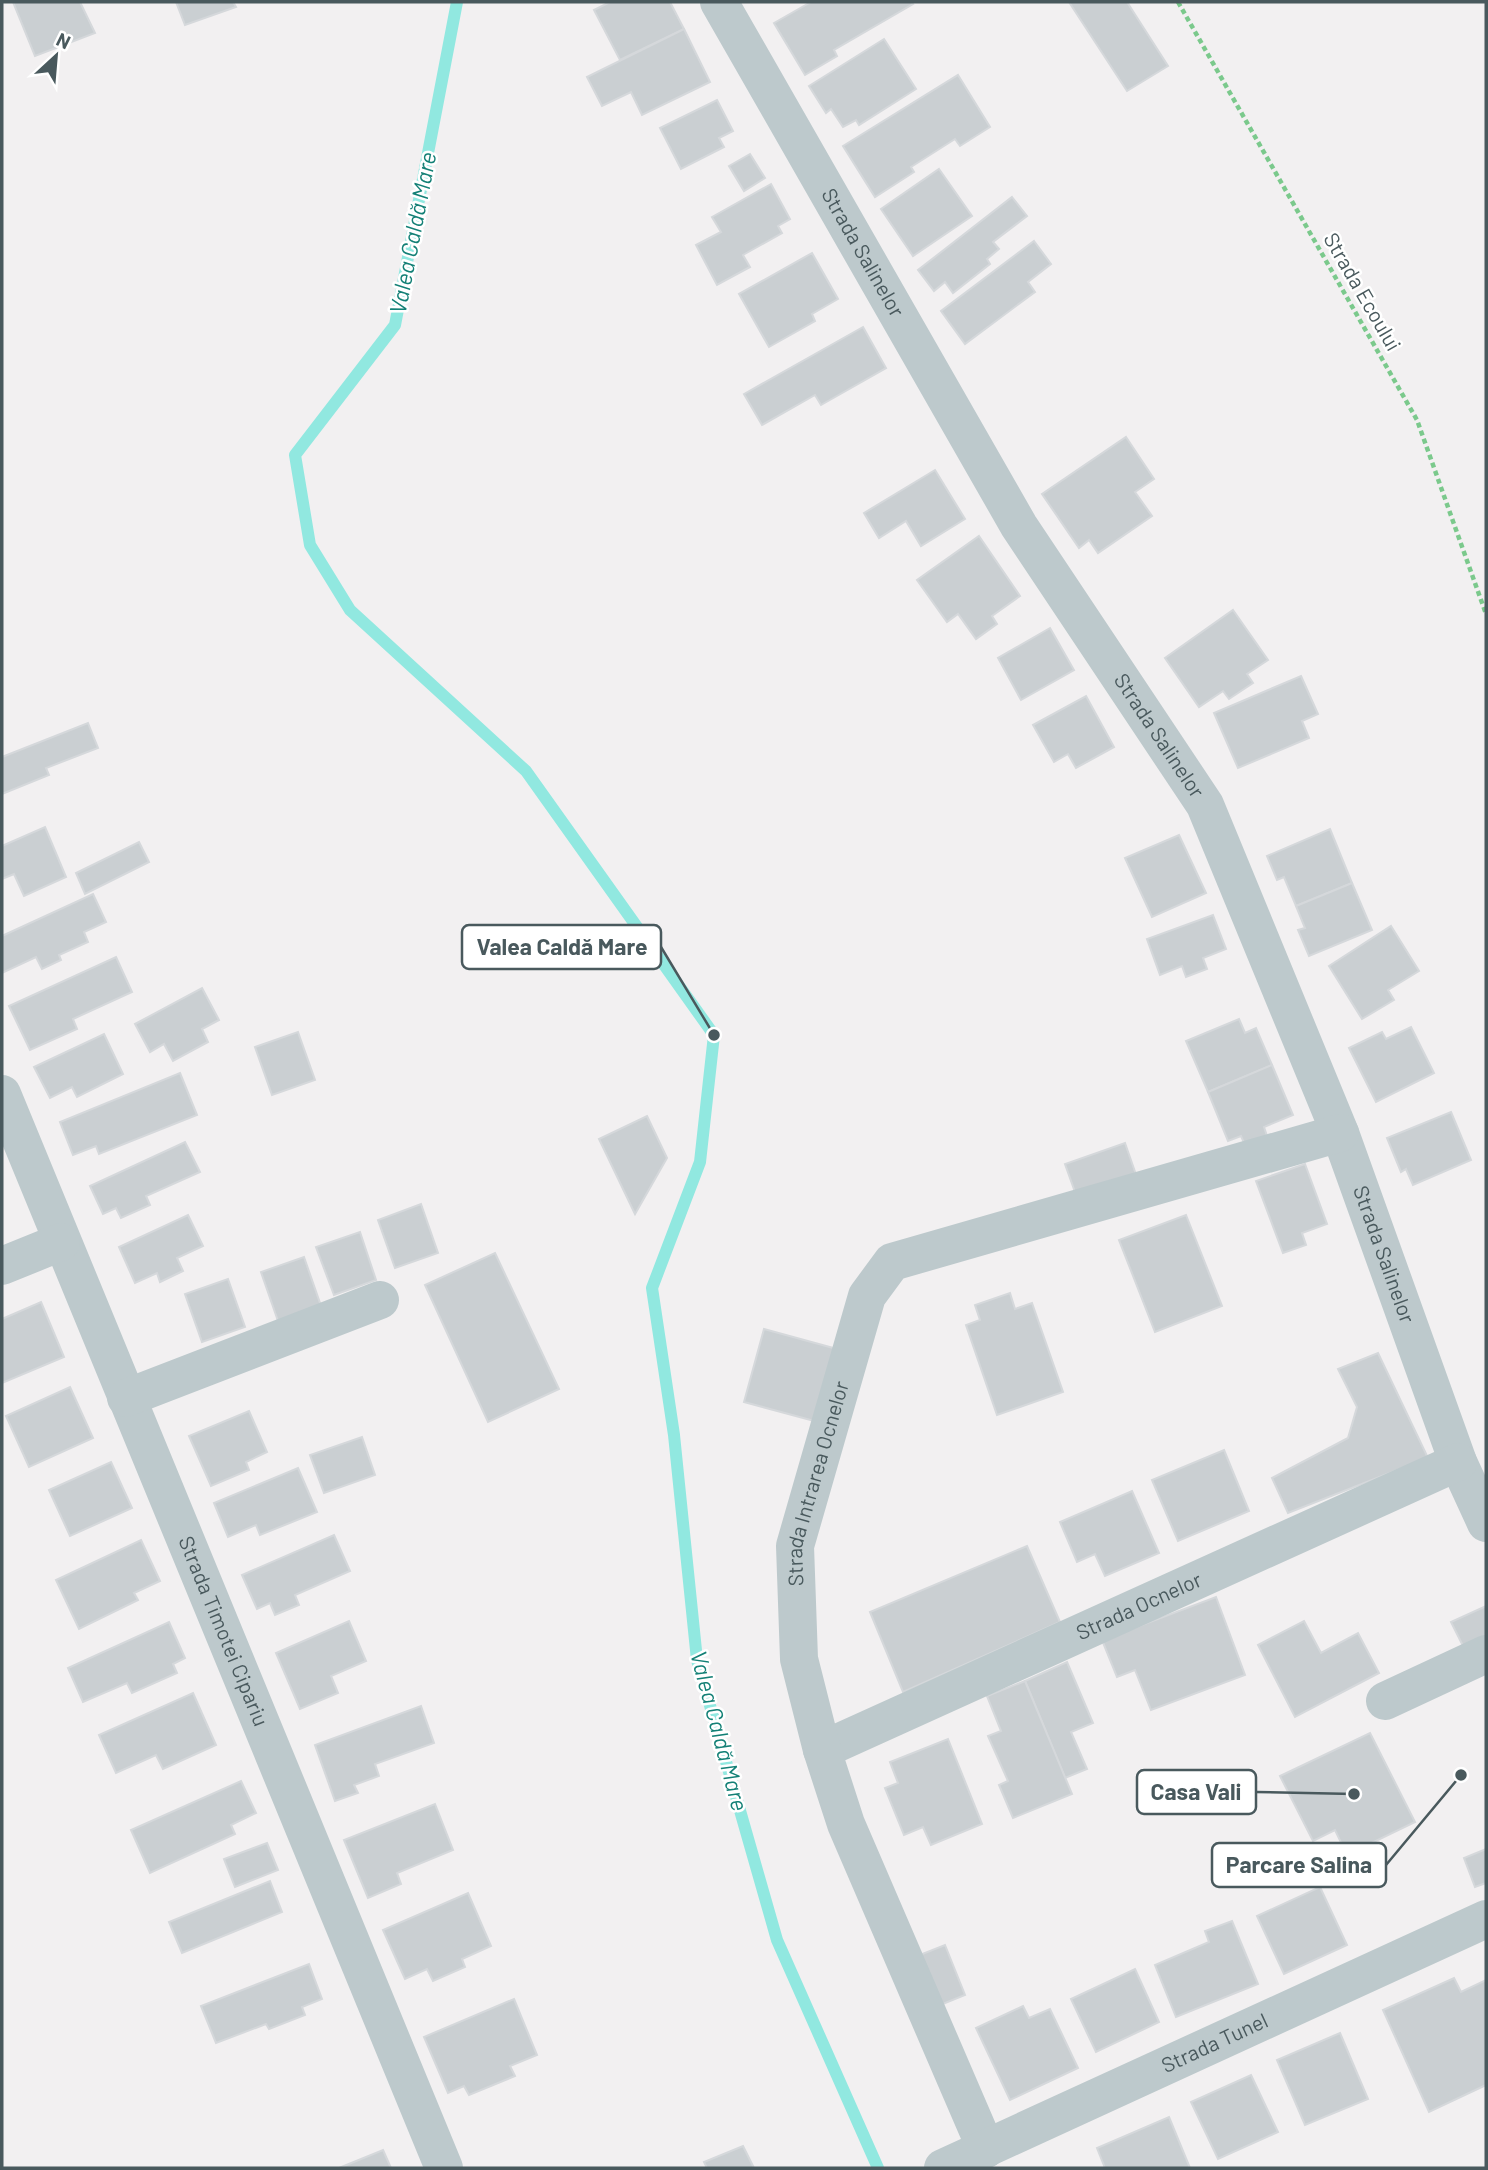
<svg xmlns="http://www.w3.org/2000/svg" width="1488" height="2170" font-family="Barlow,sans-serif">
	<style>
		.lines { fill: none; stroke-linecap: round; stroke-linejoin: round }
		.stream { stroke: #91e8e0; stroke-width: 12 }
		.building { fill: #cacfd2; stroke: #d5d8db; stroke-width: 2 }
		.path { stroke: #7bc98c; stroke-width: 4.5; stroke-dasharray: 5 3.5; stroke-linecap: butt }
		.minor { stroke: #bdc9cc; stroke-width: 38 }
		.labels { text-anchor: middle; stroke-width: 5; stroke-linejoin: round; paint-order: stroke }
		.street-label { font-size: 21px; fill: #49595d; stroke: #fff }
		.water-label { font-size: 23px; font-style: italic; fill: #138076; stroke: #fff }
		.leader { fill: none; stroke: #49595d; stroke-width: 2.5 }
		.callout-dot { fill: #49595d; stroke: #fff; stroke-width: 2.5 }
		.callout { fill: #fff; stroke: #49595d; stroke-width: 2.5 }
		.callout-label { font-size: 23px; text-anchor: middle; font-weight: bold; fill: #49595d }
	</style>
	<rect width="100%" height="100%" fill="#f2f0f1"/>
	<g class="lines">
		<polyline class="stream" points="457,2 395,325 295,455 310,545 350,610 526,771 714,1035 700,1162 652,1288 674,1435 697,1660 777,1940 878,2168"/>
	</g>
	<g class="building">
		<polygon points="13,2 80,2 95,33 35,56"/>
		<polygon points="176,2 233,2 236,7 185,25"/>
		<polygon points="610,2 670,2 684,29 620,60 594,10"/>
		<polygon points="811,2 911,2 913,4 834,50 837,56 805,75 774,23"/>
		<polygon points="1069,2 1127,2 1168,66 1127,91"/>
		<polygon points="684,29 710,82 642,115 631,92 602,106 587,77"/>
		<polygon points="884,39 916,89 859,125 856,120 843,127 831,109 826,113 809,86"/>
		<polygon points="958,75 990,127 960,146 955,139 911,167 914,172 875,197 843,146"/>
		<polygon points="717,100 733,131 719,138 724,147 681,169 660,128"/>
		<polygon points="750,154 765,178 744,191 729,166"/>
		<polygon points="939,169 972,216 913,256 881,209"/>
		<polygon points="771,184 790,219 778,226 782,233 743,255 750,267 717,285 696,245 721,232 712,217"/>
		<polygon points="1012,197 1027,216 993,242 999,249 987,259 990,264 953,293 945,282 934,291 918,270"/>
		<polygon points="1034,241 1051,264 1028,282 1035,292 965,344 941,311"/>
		<polygon points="812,253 838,299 812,314 815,321 769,347 739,294"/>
		<polygon points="863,327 886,368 821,405 815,395 762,425 744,394"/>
		<polygon points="1126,437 1154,479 1135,492 1152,516 1098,553 1089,540 1079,548 1042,494"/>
		<polygon points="935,470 965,519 921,546 906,521 879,538 864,513"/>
		<polygon points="979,536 1020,596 992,616 997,624 976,639 958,614 947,622 917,580"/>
		<polygon points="1233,610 1268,660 1247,674 1253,683 1229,699 1223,691 1199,707 1165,658"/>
		<polygon points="1050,628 1074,670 1021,700 998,658"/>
		<polygon points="1301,676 1318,714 1302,721 1309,738 1238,768 1214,713"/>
		<polygon points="1086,696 1114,747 1076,768 1068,754 1054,762 1033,725"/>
		<polygon points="88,723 98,748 46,768 49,775 2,794 2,757"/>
		<polygon points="45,827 66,877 24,896 14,874 2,879 2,846"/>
		<polygon points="1330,829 1352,883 1296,906 1284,877 1277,880 1267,856"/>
		<polygon points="1179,835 1206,893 1152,917 1125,858"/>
		<polygon points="139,842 149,862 85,894 76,873"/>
		<polygon points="1352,883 1372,930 1309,956 1298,930 1305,928 1296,906"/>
		<polygon points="93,894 106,922 84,932 88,942 59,955 61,960 42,969 36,957 2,973 2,936"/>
		<polygon points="1213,915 1226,949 1203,958 1207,969 1186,977 1182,966 1160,975 1147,939"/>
		<polygon points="1391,926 1419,971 1388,990 1394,1000 1362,1019 1329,966"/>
		<polygon points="116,957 132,992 73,1019 77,1029 30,1050 9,1006"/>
		<polygon points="202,988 219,1020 202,1029 208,1042 173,1061 164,1044 150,1052 135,1024"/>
		<polygon points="1239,1019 1245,1033 1256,1028 1272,1065 1208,1092 1186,1041"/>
		<polygon points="1411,1027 1434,1073 1376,1102 1349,1048 1382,1032 1386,1039"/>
		<polygon points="298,1032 315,1080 272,1095 255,1047"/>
		<polygon points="104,1034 123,1074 77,1097 72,1087 50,1098 34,1067"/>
		<polygon points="1272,1065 1293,1115 1264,1127 1267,1136 1245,1145 1241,1136 1228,1141 1208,1092"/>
		<polygon points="180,1073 197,1115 99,1154 96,1146 73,1155 60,1122"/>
		<polygon points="1451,1112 1471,1160 1413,1185 1406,1169 1401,1172 1387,1138"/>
		<polygon points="647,1116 667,1158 635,1214 599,1139"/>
		<polygon points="185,1142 200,1172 146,1196 150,1205 121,1218 116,1208 103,1214 90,1186"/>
		<polygon points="1125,1143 1140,1186 1080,1206 1065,1164"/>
		<polygon points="1305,1164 1327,1224 1302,1233 1306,1245 1283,1253 1256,1181"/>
		<polygon points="421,1204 438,1253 395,1268 378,1220"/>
		<polygon points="188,1215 203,1246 177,1258 183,1271 160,1282 157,1273 135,1283 119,1247"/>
		<polygon points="1186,1215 1222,1306 1155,1332 1119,1240"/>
		<polygon points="360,1232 376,1280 334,1295 316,1247"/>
		<polygon points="495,1253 559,1389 488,1422 425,1285"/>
		<polygon points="304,1257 321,1306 278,1321 261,1272"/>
		<polygon points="228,1279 245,1327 202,1342 185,1294"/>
		<polygon points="1010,1293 1015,1309 1032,1303 1063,1392 997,1415 966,1325 980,1320 975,1305"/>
		<polygon points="41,1302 64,1357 2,1383 2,1319"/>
		<polygon points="764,1329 837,1349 818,1422 744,1402"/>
		<polygon points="1378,1353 1428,1458 1288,1513 1272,1478 1348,1438 1357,1407 1338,1369"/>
		<polygon points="70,1387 93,1438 29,1467 6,1416"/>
		<polygon points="249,1411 267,1452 246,1462 249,1470 211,1486 189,1436"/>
		<polygon points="362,1437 375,1475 324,1493 310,1455"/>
		<polygon points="1224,1450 1249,1511 1178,1541 1152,1480"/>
		<polygon points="111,1462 132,1508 70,1536 49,1490"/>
		<polygon points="298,1468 317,1512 260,1535 256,1525 228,1537 214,1503"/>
		<polygon points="1132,1491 1159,1553 1105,1576 1095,1554 1077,1562 1060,1522"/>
		<polygon points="334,1535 350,1571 295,1595 299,1605 275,1615 270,1603 257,1609 242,1575"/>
		<polygon points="141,1540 160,1581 134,1593 138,1600 79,1629 56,1580"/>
		<polygon points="1027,1546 1060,1622 903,1692 870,1612"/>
		<polygon points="1216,1597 1245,1675 1151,1710 1135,1670 1117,1677 1102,1640"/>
		<polygon points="1486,1606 1486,1638 1464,1648 1451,1622"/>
		<polygon points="349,1621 366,1661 331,1676 338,1693 300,1709 276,1653"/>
		<polygon points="1304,1621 1321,1653 1358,1633 1379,1673 1295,1717 1258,1645"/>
		<polygon points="169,1622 185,1658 173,1664 177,1673 132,1693 127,1683 83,1702 68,1668"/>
		<polygon points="1067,1662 1093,1723 1071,1732 1087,1769 1065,1778 1025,1681"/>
		<polygon points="1025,1681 1072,1794 1013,1818 999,1785 1008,1781 988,1736 1001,1731 987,1696"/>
		<polygon points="193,1693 216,1745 163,1769 156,1755 116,1773 99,1735"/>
		<polygon points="421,1706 434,1743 375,1764 379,1776 354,1785 358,1793 335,1801 315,1745"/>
		<polygon points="1370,1733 1415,1822 1347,1855 1335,1830 1313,1841 1280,1776"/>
		<polygon points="948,1739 982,1824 931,1845 923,1827 904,1835 885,1788 898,1783 890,1762"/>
		<polygon points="241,1781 256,1813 231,1825 235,1834 150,1873 131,1830"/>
		<polygon points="435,1804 453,1850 397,1873 401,1884 368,1898 344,1840"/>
		<polygon points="267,1843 278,1870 235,1887 224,1859"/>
		<polygon points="1486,1849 1486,1883 1475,1887 1464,1858"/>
		<polygon points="270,1881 282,1912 182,1953 169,1922"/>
		<polygon points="1320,1887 1347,1945 1284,1974 1257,1916"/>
		<polygon points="468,1893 491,1946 462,1959 465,1967 433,1981 427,1969 405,1979 383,1930"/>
		<polygon points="1232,1921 1258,1984 1176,2017 1155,1965 1209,1942 1205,1931"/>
		<polygon points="945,1945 965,1995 933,2008 912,1958"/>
		<polygon points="309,1964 322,1999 302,2007 305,2015 269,2029 266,2024 216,2043 201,2006"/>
		<polygon points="1135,1969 1159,2022 1096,2052 1071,1999"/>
		<polygon points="1454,1978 1461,1992 1486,1980 1486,2085 1429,2112 1383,2010"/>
		<polygon points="514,1999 537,2055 510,2066 515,2076 469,2095 464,2086 448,2093 424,2037"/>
		<polygon points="1023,2006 1029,2018 1050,2009 1078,2068 1010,2100 976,2028"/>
		<polygon points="1340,2033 1368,2099 1305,2125 1277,2060"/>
		<polygon points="1251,2075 1278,2132 1218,2159 1191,2102"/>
		<polygon points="1169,2117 1190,2168 1105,2168 1097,2148"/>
		<polygon points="743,2146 754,2168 707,2168 704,2162"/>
		<polygon points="383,2150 391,2168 339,2168"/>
	</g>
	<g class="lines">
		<polyline class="path" points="1178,2 1417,420 1486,614"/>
		<g class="minor">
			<path id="s1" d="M719 2 1019 526 1205 805 1340 1133 1458 1462 1486 1523"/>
			<path id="s2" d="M2 1094 444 2168"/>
			<polyline points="2,1266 61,1242"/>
			<polyline points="126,1398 380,1300"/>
			<polyline points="1385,1701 1486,1654"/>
			<path id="s3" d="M822 1750 1458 1462"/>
			<path id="s4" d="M986 2149 846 1824 822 1750 799 1659 795 1546 867 1296 892 1262 1340 1133"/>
			<path id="s5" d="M943 2168 1486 1919"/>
		</g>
	</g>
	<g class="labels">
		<g class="street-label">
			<text dy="7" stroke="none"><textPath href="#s1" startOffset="289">Strada Salinelor</textPath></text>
			<text transform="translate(1362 292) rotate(60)" y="7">Strada Ecoului</text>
			<text dy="7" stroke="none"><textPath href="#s1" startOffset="856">Strada Salinelor</textPath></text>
			<text dy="7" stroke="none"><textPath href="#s1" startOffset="1423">Strada Salinelor</textPath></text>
			<text dy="7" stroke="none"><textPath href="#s4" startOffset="704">Strada Intrarea Ocnelor</textPath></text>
			<text dy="7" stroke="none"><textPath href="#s3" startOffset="348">Strada Ocnelor</textPath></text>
			<text dy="7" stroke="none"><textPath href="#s2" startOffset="581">Strada Timotei Cipariu</textPath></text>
			<text dy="7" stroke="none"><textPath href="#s5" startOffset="299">Strada Tunel</textPath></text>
		</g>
		<g class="water-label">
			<text transform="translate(413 233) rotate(-79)" y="8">Valea Caldă Mare</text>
			<text transform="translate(719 1731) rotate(75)" y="8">Valea Caldă Mare</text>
		</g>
	</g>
	<path class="leader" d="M714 1035L661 947M1354 1794L1256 1792M1461 1775L1386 1865"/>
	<g class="callout-dot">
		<circle cx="714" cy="1035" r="7"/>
		<circle cx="1354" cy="1794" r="7"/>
		<circle cx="1461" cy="1775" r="7"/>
	</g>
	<g class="callout">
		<rect x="462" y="925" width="199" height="44" rx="7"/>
		<rect x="1137" y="1770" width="119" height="44" rx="7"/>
		<rect x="1212" y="1843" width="174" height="44" rx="7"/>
	</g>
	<g class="callout-label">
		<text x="562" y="955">Valea Caldă Mare</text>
		<text x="1196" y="1800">Casa Vali</text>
		<text x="1299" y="1873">Parcare Salina</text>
	</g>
	<rect width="1488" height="2170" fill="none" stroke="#49595d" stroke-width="7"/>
	<g transform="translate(56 56) rotate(26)" stroke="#ffffff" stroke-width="5" paint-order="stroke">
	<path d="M0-5L12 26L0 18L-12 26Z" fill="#49595d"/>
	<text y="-10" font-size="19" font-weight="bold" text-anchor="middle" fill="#49595d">N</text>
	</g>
</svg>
